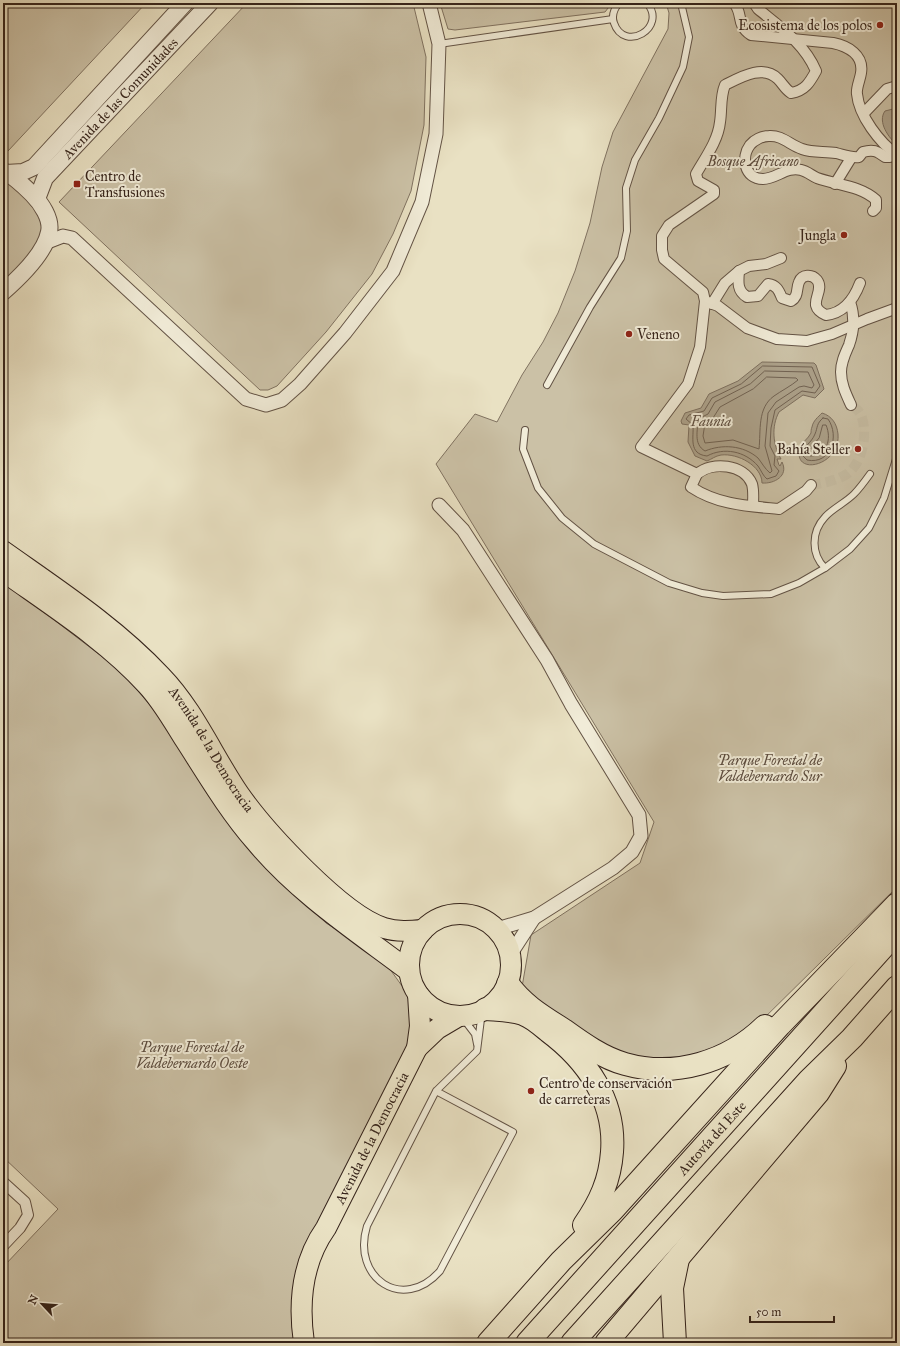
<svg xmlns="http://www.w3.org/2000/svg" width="900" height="1346" font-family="'IM FELL Great Primer',serif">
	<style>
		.green { fill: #cbc1a6; stroke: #807260 }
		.water { fill: #aca18a; stroke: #7d6f5e }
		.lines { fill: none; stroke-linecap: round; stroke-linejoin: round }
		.shore { stroke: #716252; stroke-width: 1 }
		.pedestrian-tunnel { stroke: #c5bba1; stroke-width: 10; stroke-dasharray: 10 5; stroke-linecap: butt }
		.service-casing { stroke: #635345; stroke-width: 8 }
		.pedestrian-casing { stroke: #635345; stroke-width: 12 }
		.minor-casing { stroke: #635345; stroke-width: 15 }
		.tertiary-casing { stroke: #635345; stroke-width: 18 }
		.primary-casing { stroke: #36241b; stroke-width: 22 }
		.motorway-casing { stroke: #36241b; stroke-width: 24 }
		.service { stroke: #f1ecd8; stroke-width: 6 }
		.pedestrian { stroke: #f1ecd8; stroke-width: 10 }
		.minor { stroke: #f1ecd8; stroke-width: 13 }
		.tertiary { stroke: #f1ecd8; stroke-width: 16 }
		.primary { stroke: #e9e1c3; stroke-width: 20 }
		.motorway { stroke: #e9e1c3; stroke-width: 22 }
		.poi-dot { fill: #8f2418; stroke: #f1ecd8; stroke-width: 1.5 }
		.labels { text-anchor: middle; stroke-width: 4; stroke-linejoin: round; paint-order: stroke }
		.poi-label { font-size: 14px; fill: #36241b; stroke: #f1ecd8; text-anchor: end }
		.street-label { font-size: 14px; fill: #36241b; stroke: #f1ecd8 }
		.park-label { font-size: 14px; font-style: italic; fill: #5b4b3e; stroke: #f1ecd8 }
	</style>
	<rect width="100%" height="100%" fill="#e9e1c3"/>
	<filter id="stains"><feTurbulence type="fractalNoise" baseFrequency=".005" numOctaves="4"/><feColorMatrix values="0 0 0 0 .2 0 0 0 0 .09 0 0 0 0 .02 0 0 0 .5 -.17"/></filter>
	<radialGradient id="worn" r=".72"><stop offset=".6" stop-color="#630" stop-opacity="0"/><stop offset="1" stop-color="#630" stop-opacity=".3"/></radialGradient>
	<g class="green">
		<polygon points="3,3 146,3 8,151 3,146"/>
		<polygon points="247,3 413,3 426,57 424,125 411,191 393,234 372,274 326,332 277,386 268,390 260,390 59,202"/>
		<polygon points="440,3 612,3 605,12 455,30 448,29"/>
		<polygon points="666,3 897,3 897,887 753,1029 684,1063 623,1057 572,1027 522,987 531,935 640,863 654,822 436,464 475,414 497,422 522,375 543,342 558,313 575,271 590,223 602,167 613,132 668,29 669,13"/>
		<path d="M3 179C21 192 49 215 40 240 37 250 11 275 3 285Z"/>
		<polygon points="3,583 53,619 122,672 160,717 208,795 256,857 326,923 382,958 412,1000 414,1035 307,1244 297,1343 3,1343 3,1267 58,1209 3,1157"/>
	</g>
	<g class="water">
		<path d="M897 108V145C889 138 877 122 885 111Z"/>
		<path d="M762 362 814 363 816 365 824 389 815 398 803 395 779 412C771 427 773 445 781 459H777L779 465 780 466 782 462C789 476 774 484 762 483 762 466 738 453 721 455 715 456 712 459 707 461L695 456 688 442 689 425 682 424 681 421 685 413 701 408 709 394 738 381Z"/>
		<path d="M822 413C832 416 837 424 838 434 841 466 792 477 800 448 802 442 808 439 811 433 811 432 811 429 812 427 813 421 818 417 822 413Z"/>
	</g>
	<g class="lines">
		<g class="shore">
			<path d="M763 366 812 367 820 386 815 393 802 391 775 410 771 428 770 446 775 456 774 465 779 471 776 476 767 479C763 476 761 470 758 466 745 451 724 447 707 456 688 454 694 437 693 425L686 419 689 415 704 411 712 398 741 384Z"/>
			<path d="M765 371 808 372 814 385 812 388 804 386 799 387 776 402 768 413 765 446 772 471 770 473C765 469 762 463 758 458 743 445 722 444 705 451 693 444 698 430 698 419L708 414 715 402 750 384Z"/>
			<path d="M767 377 796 378 798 380C791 386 781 391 774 396 757 408 761 431 759 449L733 440 705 443 703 436 705 423 713 418 720 407 753 389Z"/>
			<path d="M823 418 828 419C840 436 831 465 807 460L803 456C804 444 811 444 815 434 818 427 816 424 823 418Z"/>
			<path d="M823 425H826C832 439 827 456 810 456L809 450 819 438Z"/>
		</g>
		<path class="pedestrian-tunnel" d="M811 485C823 483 836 481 847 474 863 463 869 430 860 413 858 410 854 407 851 405"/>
		<g class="service-casing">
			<g id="service">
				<path d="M619 3C614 9 611 15 614 23 624 53 668 28 647 3"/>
				<polyline points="439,44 613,19"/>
				<polyline points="547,385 590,307 621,258 627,231 626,188 635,160 659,118 683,67 689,37 681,3"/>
				<polyline points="525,430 523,449 538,488 562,518 594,544 669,583 702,593 723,596 771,594 799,583 825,568 850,549 869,528 884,498 897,456"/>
				<path d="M825 568C811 554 811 532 825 517 833 508 845 503 854 494 860 488 865 481 870 474"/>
				<polyline points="462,1017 475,1034 477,1044"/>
				<path d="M436 1091 513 1132 440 1271C403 1313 351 1278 367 1226L436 1091 477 1051 482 1011"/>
			</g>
		</g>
		<g class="pedestrian-casing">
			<g id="pedestrian">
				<path d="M734 3C744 15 735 24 751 35L833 43C848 46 864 55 861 73 860 80 856 88 857 94 859 116 880 143 897 155"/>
				<path d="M754 3 758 9C780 27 804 43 816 71 810 82 805 91 791 93 785 89 783 84 778 79 763 64 741 77 725 85 720 97 722 110 720 122 718 141 705 158 696 174L698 181 714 190V194L669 225 662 236V250L664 259 703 292 705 301 700 347 688 384 641 447 697 474 691 487C718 505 748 506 779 509L806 491 811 485"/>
				<polyline points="864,113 887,89 897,86"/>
				<polyline points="835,184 851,158"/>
				<path d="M873 211 876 208V200C861 186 837 185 817 178 812 176 807 171 801 170 787 166 776 179 763 179 744 179 741 157 750 145 754 140 762 136 769 136 782 135 790 145 802 149 813 153 825 151 836 153 844 155 851 158 859 157L863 152C873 149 877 151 885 157H890L894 153"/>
				<path d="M739 271C738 282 737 291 747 297L758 296 768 284C777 285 779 291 782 298L791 301C799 296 796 289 799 282 802 274 812 274 817 280 826 292 804 305 826 315 844 313 854 299 860 283"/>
				<polyline points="705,301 718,306 747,328 777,339 807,341 832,334 867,319 897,308"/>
				<path d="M850 302C855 316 854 331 849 345 845 354 841 362 841 372 841 384 846 394 851 405"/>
				<polyline points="712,304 725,283 739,271 749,266 766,264 781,258"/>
				<path d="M697 474C712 461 744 464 752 484 754 491 753 499 753 506"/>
				<polyline points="3,1182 25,1202 28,1215 20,1228 3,1246"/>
			</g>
		</g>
		<g class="minor-casing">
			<g id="minor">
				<polyline points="45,243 63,236 72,238 246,399 266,405 282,400 300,384 345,333 393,271 422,202 436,134 439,44 429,3"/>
				<polyline points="439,505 463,530 547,660 571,704 639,815 641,836 632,852 613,868 534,918 497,929"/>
				<polyline points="510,955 534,918"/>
			</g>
		</g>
		<g class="tertiary-casing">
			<g id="tertiary">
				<path d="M3 171C14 176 24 186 32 194 41 203 52 219 49 232 45 253 19 278 3 292"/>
				<polyline points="6,173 23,172 34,167 185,3"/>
				<path id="s1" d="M37 199 45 178 210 3"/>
			</g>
		</g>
		<g class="primary-casing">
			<g id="primary">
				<path id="s2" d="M3 551C58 590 115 627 161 676 194 710 213 756 239 794 265 831 342 915 384 928 397 932 410 931 423 930"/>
				<path d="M3 571C52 606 106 640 147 685 162 701 173 721 185 740 207 774 228 810 255 841 298 893 356 931 409 971"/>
				<circle cx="460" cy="965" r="51"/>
				<polyline points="417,1048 437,1029 459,1016"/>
				<path id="s3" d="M304 1343C298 1302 302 1262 326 1228L417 1048 420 1026 418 994"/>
			</g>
		</g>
		<g class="motorway-casing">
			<g id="motorway">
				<path d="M508 984C523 1005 542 1016 564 1030 582 1043 603 1058 625 1064 675 1078 728 1062 765 1026"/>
				<path d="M486 1009C498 1010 512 1010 523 1014 532 1017 541 1025 548 1031 587 1060 616 1101 612 1152 610 1180 600 1202 584 1225"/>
				<polyline points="488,1343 561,1261 612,1211 780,1025 897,904"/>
				<path id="s4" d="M527 1343 897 932"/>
				<polyline points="572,1343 809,1080 852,1038 897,987"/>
				<polyline points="606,1343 818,1093 835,1066"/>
				<polyline points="675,1343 672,1288 678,1259"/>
			</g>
		</g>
		<use href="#service" class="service"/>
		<use href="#pedestrian" class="pedestrian"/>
		<use href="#minor" class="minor"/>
		<use href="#tertiary" class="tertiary"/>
		<use href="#primary" class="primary"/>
		<use href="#motorway" class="motorway"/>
	</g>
	<g class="poi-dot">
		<circle cx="880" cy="25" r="4"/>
		<rect x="73" y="180" width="8" height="8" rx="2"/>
		<circle cx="844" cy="235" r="4"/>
		<circle cx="629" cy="334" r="4"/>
		<circle cx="858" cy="449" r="4"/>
		<circle cx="531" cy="1091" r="4"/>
	</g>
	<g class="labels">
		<g class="poi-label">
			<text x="872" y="30">Ecosistema de los polos</text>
			<text x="85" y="181" text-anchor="start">Centro de<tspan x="85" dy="16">Transfusiones</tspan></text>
			<text x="836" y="240">Jungla</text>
			<text x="637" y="339" text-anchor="start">Veneno</text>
			<text x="850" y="454">Bahía Steller</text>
			<text x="539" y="1088" text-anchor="start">Centro de conservación<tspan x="539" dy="16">de carreteras</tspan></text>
		</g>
		<g class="street-label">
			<text dy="5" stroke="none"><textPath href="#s1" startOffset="132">Avenida de las Comunidades</textPath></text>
			<text dy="5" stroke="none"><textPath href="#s2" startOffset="291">Avenida de la Democracia</textPath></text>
			<text dy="5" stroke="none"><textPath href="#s3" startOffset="221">Avenida de la Democracia</textPath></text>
			<text dy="5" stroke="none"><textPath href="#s4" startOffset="276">Autovía del Este</textPath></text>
		</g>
		<g class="park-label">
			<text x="753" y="166">Bosque Africano</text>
			<text x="711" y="426">Faunia</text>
			<text x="770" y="765">Parque Forestal de<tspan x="770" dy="16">Valdebernardo Sur</tspan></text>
			<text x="192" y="1052">Parque Forestal de<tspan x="192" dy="16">Valdebernardo Oeste</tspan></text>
		</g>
	</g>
	<rect width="900" height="1346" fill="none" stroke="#e9e1c3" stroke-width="16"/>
	<rect x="4" y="4" width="892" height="1338" fill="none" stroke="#36241b" stroke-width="2"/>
	<rect x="8" y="8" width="884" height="1330" fill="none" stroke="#36241b"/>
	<g transform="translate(42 1304) rotate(296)" stroke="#f1ecd8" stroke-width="3" paint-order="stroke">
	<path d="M0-3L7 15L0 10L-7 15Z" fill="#36241b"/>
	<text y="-6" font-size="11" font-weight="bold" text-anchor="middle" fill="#36241b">N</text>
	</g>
	<path d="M750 1316v6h84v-6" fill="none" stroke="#36241b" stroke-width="2"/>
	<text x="756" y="1316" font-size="12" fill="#36241b" stroke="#f1ecd8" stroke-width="3" paint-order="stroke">50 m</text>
	<rect width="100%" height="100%" filter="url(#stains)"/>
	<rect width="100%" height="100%" fill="url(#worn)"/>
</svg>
